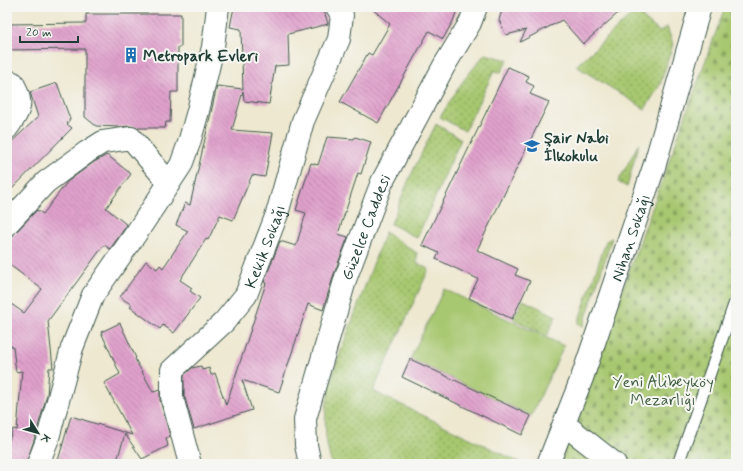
<svg xmlns="http://www.w3.org/2000/svg" width="743" height="471" font-family="Mynerve,sans-serif">
	<style>
		.grass { fill: url(#grass-dots); stroke: #638252 }
		.cemetery { fill: url(#cemetery-stones); stroke: #638252 }
		.park { fill: #a7c770; stroke: #638252 }
		.building { fill: url(#building-back-hatch) }
		.lines { fill: none; stroke-linecap: round; stroke-linejoin: round }
		.lane-casing { stroke: #3e574b; stroke-width: 13 }
		.street-casing { stroke: #3e574b; stroke-width: 24 }
		.lane { stroke: #fff; stroke-width: 11 }
		.street { stroke: #fff; stroke-width: 22 }
		.labels { text-anchor: middle; stroke-width: 4; stroke-linejoin: round; paint-order: stroke }
		.poi-label { font-size: 16px; font-weight: bold; fill: #1f3d34; stroke: #f6f6f2; text-anchor: start }
		.street-label { font-size: 16px; fill: #1f3d34; stroke: #f6f6f2 }
		.park-label { font-size: 16px; fill: #416043; stroke: #f6f6f2 }
	</style>
	<defs>
		<pattern id="grass-dots" width="8" height="8" patternUnits="userSpaceOnUse"><rect width="8" height="8" fill="#a7c770"/><path d="M2 2h.1M6 6h.1" fill="none" stroke="#87a35d" stroke-width="1.8" stroke-linecap="round"/></pattern>
		<pattern id="cemetery-stones" width="16" height="16" patternUnits="userSpaceOnUse"><rect width="16" height="16" fill="#a7c770"/><path d="M2 7V4a2 2 0 0 1 4 0v3zM10 15v-3a2 2 0 0 1 4 0v3z" fill="#87a35d"/></pattern>
		<pattern id="building-back-hatch" width="6" height="6" patternUnits="userSpaceOnUse"><rect width="6" height="6" fill="#e0a1cc"/><path d="M-1 5l2 2M0 0l6 6M5-1l2 2" fill="none" stroke="#b584a6"/></pattern>
	</defs>
	<rect width="100%" height="100%" fill="#f6f6f2"/>
	<filter id="ink" filterUnits="userSpaceOnUse"><feTurbulence type="fractalNoise" baseFrequency=".025" numOctaves="2"/><feDisplacementMap in="SourceGraphic" scale="8" xChannelSelector="R" yChannelSelector="G"/><feConvolveMatrix kernelMatrix="1 2 1 2 8 2 1 2 1" color-interpolation-filters="sRGB"/></filter>
	<filter id="wash" filterUnits="userSpaceOnUse"><feTurbulence type="fractalNoise" baseFrequency=".012" numOctaves="4" result="noise"/><feDisplacementMap in="SourceGraphic" scale="16" xChannelSelector="R" yChannelSelector="G"/><feGaussianBlur stdDeviation="0.9" result="paint"/><feColorMatrix in="noise" values="0 0 0 0 0 0 0 0 0 0 0 0 0 0 0 0 0 1.4 0 .05"/><feComposite in="paint" operator="in"/></filter>
	<g filter="url(#wash)">
		<rect width="100%" height="100%" fill="#eee8d0"/>
		<g class="grass">
			<polygon points="640,7 650,7 642,17 660,32 667,27 673,44 660,85 645,109 576,66"/>
			<polygon points="485,54 508,60 501,72 494,71 465,131 440,117 463,81"/>
			<polygon points="436,124 461,139 417,238 391,224 409,179"/>
			<polygon points="639,143 627,187 618,182"/>
			<path d="M385 232 417 253V263L429 269 373 391 523 464H332C314 412 336 364 354 316 364 288 375 260 385 232Z"/>
			<polygon points="612,238 583,327 578,323 606,241"/>
			<polygon points="523,300 556,316 547,336 513,319"/>
		</g>
		<polygon class="cemetery" points="725,7 736,7 736,464 559,464"/>
		<polygon class="park" points="444,289 564,346 531,416 410,359"/>
		<g id="blocks">
			<g class="building">
				<polygon points="234,7 323,7 328,24 288,34 289,65 275,66 269,104 244,101 243,91 232,130 273,133 265,177 252,175 233,220 220,215 208,240 206,239 180,280 192,288 190,291 200,298 174,333 163,325 160,329 130,307 132,305 120,297 146,261 157,269 160,265 163,268 188,231 176,225 185,203 190,205 217,86 243,89 241,29 230,27"/>
				<polygon points="370,7 458,7 453,21 443,39 429,31 378,123 340,102 368,53 372,55 390,24"/>
				<polygon points="503,7 625,7 583,44 562,20 520,42 526,30 506,35 499,20"/>
				<polygon points="86,14 181,14 181,47 178,47 178,92 171,92 170,122 166,122 165,128 137,128 130,126 120,127 96,126 85,117 85,49 7,50 7,24 86,23"/>
				<polygon points="508,67 529,76 526,82 534,86 530,94 549,102 477,250 518,269 515,275 530,281 512,319 469,298 478,279 436,259 439,253 422,245"/>
				<polygon points="57,83 70,119 67,124 72,128 7,194 7,146 38,117 30,92"/>
				<polygon points="327,137 354,139 355,137 371,142 361,174 358,173 338,234 348,237 334,274 323,310 308,304 279,392 242,380 252,410 194,429 184,395 184,375 192,368 201,366 202,370 209,368 211,375 215,373 226,405 266,283 264,282 280,241 296,246 306,213 296,210 311,163 318,165"/>
				<polygon points="107,155 131,174 106,208 127,225 110,249 104,245 48,321 53,368 49,368 47,395 36,434 26,464 7,464 7,446 13,429 17,430 22,371 16,372 13,347 7,343 7,301 24,313 42,289 7,263 7,244 15,233 37,210 43,214 67,182 94,162"/>
				<polygon points="120,323 136,358 135,359 153,392 160,390 160,400 170,436 166,438 168,446 142,459 125,434 116,464 57,464 71,416 132,435 104,383 120,374 101,332"/>
				<polygon points="410,359 531,416 522,435 402,377"/>
			</g>
		</g>
	</g>
	<g filter="url(#ink)">
		<use href="#blocks" fill-opacity="0" stroke="#3e574b" stroke-width="1"/>
		<g class="lines">
			<g class="lane-casing">
				<polyline id="lane" points="678,464 736,299"/>
			</g>
			<g class="street-casing">
				<g id="street">
					<path d="M7 81 13 83C24 104 20 110 7 128"/>
					<polyline points="7,224 46,182 87,152 103,142 131,138 169,183"/>
					<polyline points="564,424 615,464"/>
					<polyline points="38,464 48,438 72,348 93,295 137,232 181,165 189,143 198,111 213,47 218,7"/>
					<path id="s1" d="M190 464 172 397V370L224 322 246 295 277 214 303 121 339 39 342 15 337 7"/>
					<path id="s2" d="M310 464 306 445 305 419 346 277 382 182 444 66 470 23 476 7"/>
					<path id="s3" d="M548 464 582 378 654 167 700 7"/>
				</g>
			</g>
			<use href="#lane" class="lane"/>
			<use href="#street" class="street"/>
		</g>
	</g>
	<defs>
		<g id="building-bare" transform="scale(1.2)"><path d="M-4-6H4V6H1V3H-1V6H-4ZM-2.5-4.3h1.7v1.8h-1.7ZM.8-4.3h1.7v1.8H.8ZM-2.5-1h1.7V.8h-1.7ZM.8-1h1.7V.8H.8Z" fill="#1f6fb2" stroke="#f6f6f2" stroke-width="2.5" paint-order="stroke"/></g>
		<g id="school-bare" transform="scale(1.2)"><path d="M0-5L7-2L0 1L-7-2ZM-4 1L0 2.5L4 1V4Q0 6-4 4Z" fill="#1f6fb2" stroke="#f6f6f2" stroke-width="2.5" paint-order="stroke"/></g>
	</defs>
	<g fill-rule="evenodd">
		<use href="#building-bare" x="131" y="55"/>
		<use href="#school-bare" x="532" y="146"/>
	</g>
	<g class="labels">
		<g class="poi-label">
			<text x="143" y="61">Metropark Evleri</text>
			<text x="544" y="143">Şair Nabi<tspan x="544" dy="18">İlkokulu</tspan></text>
		</g>
		<g class="street-label">
			<text dy="6" stroke="none"><textPath href="#s2" startOffset="247">Güzelce Caddesi</textPath></text>
			<text dy="6" stroke="none"><textPath href="#s3" startOffset="241">Nihan Sokağı</textPath></text>
			<text dy="6" stroke="none"><textPath href="#s1" startOffset="254">Kekik Sokağı</textPath></text>
		</g>
		<g class="park-label">
			<text x="663" y="387">Yeni Alibeyköy<tspan x="663" dy="18">Mezarlığı</tspan></text>
		</g>
	</g>
	<rect width="743" height="471" fill="none" stroke="#f6f6f2" stroke-width="24"/>
	<g transform="translate(38 433) rotate(127)" stroke="#f6f6f2" stroke-width="3" paint-order="stroke">
	<path d="M0-3L7 15L0 10L-7 15Z" fill="#1f3d34"/>
	<text y="-6" font-size="11" font-weight="bold" text-anchor="middle" fill="#1f3d34">K</text>
	</g>
	<path d="M20 36v6h58v-6" fill="none" stroke="#1f3d34" stroke-width="2"/>
	<text x="26" y="36" font-size="12" fill="#1f3d34" stroke="#f6f6f2" stroke-width="3" paint-order="stroke">20 m</text>
</svg>
